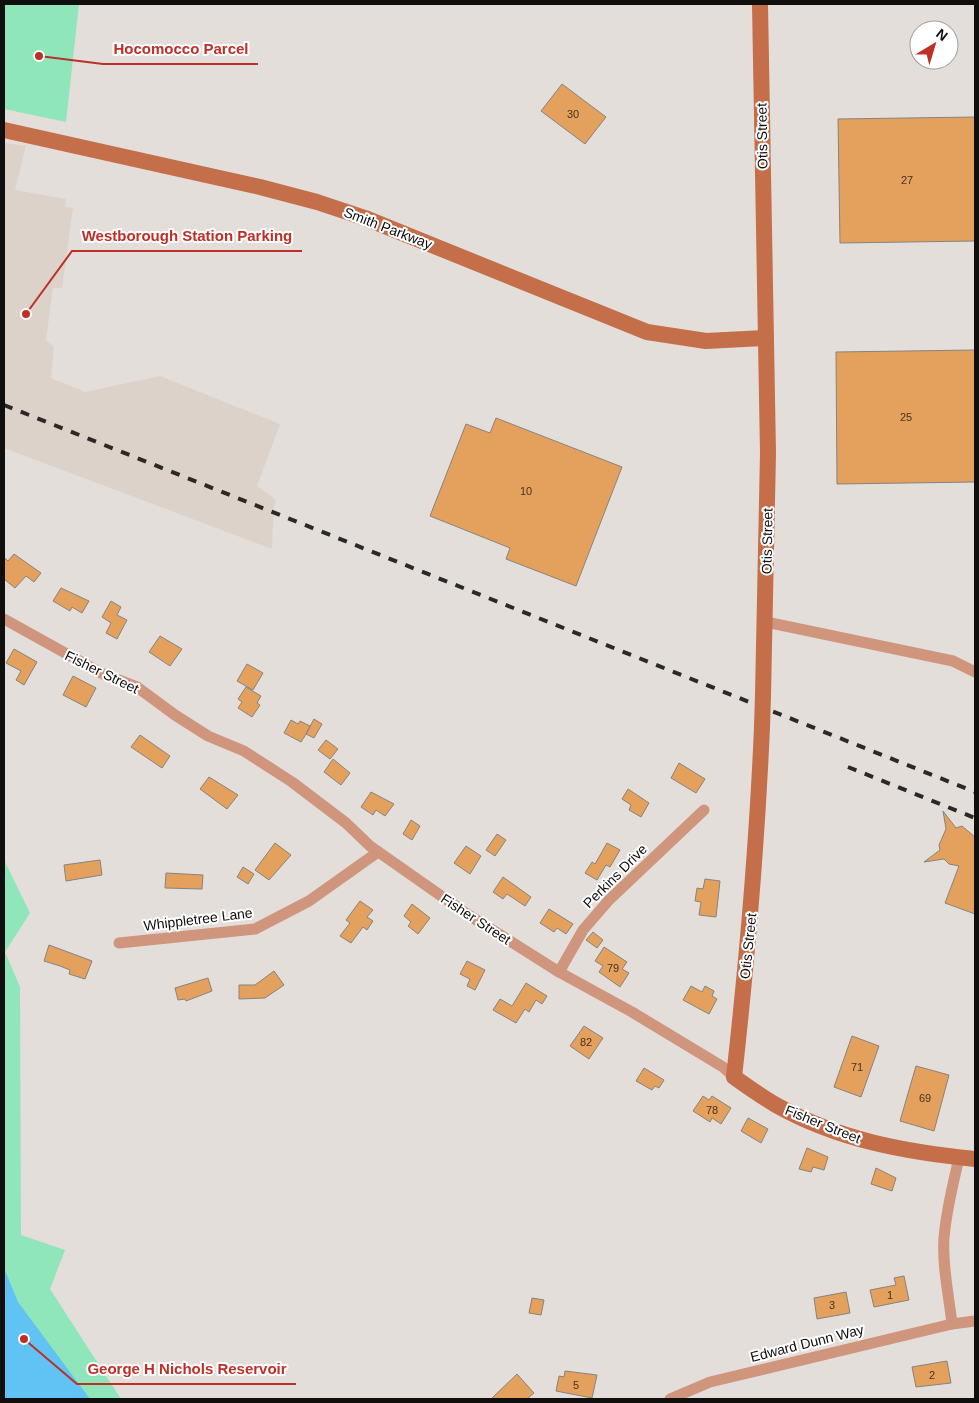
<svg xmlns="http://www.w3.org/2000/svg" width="979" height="1403" font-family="Helvetica,sans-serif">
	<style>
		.built { fill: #ddd2c9 }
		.green { fill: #8ee6ba }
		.water { fill: #61c2f4 }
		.building { fill: #e4a05d; stroke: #87837f }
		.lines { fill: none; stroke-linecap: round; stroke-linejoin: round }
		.street { stroke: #d0957d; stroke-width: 11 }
		.secondary { stroke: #c46e4a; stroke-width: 16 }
		.rail { stroke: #2b2927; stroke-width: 4; stroke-dasharray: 9 9; stroke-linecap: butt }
		.secondary-bridge { stroke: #c46e4a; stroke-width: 16 }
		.labels { text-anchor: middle; stroke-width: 4; stroke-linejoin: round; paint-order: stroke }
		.number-label { font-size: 11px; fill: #463322 }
		.street-label { font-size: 14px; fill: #110f0e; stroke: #fff }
		.leader { fill: none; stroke: #bd2f27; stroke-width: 2 }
		.callout-dot { fill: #bd2f27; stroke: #fff; stroke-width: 2 }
		.callout-label { font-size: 15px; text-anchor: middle; font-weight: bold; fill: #bd2f27; stroke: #fff; stroke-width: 4; stroke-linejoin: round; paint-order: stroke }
	</style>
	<rect width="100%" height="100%" fill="#e3deda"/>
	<polygon class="built" points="4,143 26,146 15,190 66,199 65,207 73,208 62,288 53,288 46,340 54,347 51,378 85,392 160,376 280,424 257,486 276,500 274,506 272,549 4,448"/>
	<g class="green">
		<polygon points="4,4 79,4 66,122 4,109"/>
		<polygon points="4,860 30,913 5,952 20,987 21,1235 65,1250 50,1289 121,1399 4,1399"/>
	</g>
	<polygon class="water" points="4,1268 18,1302 90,1399 4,1399"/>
	<g class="building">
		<polygon points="562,84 606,117 585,144 541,111"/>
		<polygon points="975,117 975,241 840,243 838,119"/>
		<polygon points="975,350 975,482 837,484 836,352"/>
		<polygon points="496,418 622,467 576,586 506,559 510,548 430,516 466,424 490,433"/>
		<polygon points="14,554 41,573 34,582 26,576 15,588 4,579 4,557 8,561"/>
		<polygon points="61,588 89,601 82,613 72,607 70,611 53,601"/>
		<polygon points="111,601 121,607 117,615 127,620 117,639 106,633 111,623 102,617"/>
		<polygon points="160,636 182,649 170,666 149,652"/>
		<polygon points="14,649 37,662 24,685 16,680 21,671 6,663"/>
		<polygon points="247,664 263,673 253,690 237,681"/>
		<polygon points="73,676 96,688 86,707 63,695"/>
		<polygon points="246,687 261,696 257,703 260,705 252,717 238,708 242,702 238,699"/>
		<polygon points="314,719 322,724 314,738 306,734 301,742 284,733 291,720 298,724 300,721 310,726 306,734"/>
		<polygon points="140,735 170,756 162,768 131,747"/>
		<polygon points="326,740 338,749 330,759 318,750"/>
		<polygon points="333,759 350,773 341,785 324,772"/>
		<polygon points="679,763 705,779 696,793 671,778"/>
		<polygon points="209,777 238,795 227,809 200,789"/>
		<polygon points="628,789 649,803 641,817 629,810 631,805 622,799"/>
		<polygon points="371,792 394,804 385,816 376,810 373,815 361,807"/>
		<polygon points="943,811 956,828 962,826 975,837 975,914 945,903 959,866 949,864 944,859 924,862 940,850 939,845 946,829"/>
		<polygon points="411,820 420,826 412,840 403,834"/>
		<polygon points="497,834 506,840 495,856 486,850"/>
		<polygon points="275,843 291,855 269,880 255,870"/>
		<polygon points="607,843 620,850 610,867 606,865 597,880 585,873 592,862 595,864"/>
		<polygon points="466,846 481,856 470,874 454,863"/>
		<polygon points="100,860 102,875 66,881 64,865"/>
		<polygon points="243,867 254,874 248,884 237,877"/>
		<polygon points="166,873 203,875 202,889 165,888"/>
		<polygon points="503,877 531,897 525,906 507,894 503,899 493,892"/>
		<polygon points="705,879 720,881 716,917 699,915 701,902 695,901 697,888 703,889"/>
		<polygon points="360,901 373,910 367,917 373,921 367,930 363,927 351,943 340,936 350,923 346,920"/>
		<polygon points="412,904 430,918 418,934 408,926 411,922 404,916"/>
		<polygon points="549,909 573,924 566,934 557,928 554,932 540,923"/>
		<polygon points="593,932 603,940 597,948 586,940"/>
		<polygon points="49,945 92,961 85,979 69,974 70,970 60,966 44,961"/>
		<polygon points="604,947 627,962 622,969 629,973 620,987 599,972 603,966 595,961"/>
		<polygon points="467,961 485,970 475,990 467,986 470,979 460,974"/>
		<polygon points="274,971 284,985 265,998 239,999 239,985 255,985"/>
		<polygon points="208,978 212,991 186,1001 185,999 178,1000 175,988"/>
		<polygon points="526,983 547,996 542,1004 536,1000 529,1012 525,1009 516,1023 493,1010 500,999 512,1006"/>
		<polygon points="691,986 702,992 705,986 714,991 712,996 717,999 709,1014 683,1000"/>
		<polygon points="584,1026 603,1038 589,1059 570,1046"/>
		<polygon points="852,1036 879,1046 861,1097 834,1087"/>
		<polygon points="916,1066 949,1075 934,1131 900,1121"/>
		<polygon points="644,1068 664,1080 659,1088 655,1086 652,1090 636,1081"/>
		<polygon points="703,1096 709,1100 712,1096 731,1108 721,1124 712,1118 710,1122 693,1111"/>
		<polygon points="748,1118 768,1129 761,1143 741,1131"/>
		<polygon points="807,1148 828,1157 824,1170 813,1167 811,1172 799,1169"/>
		<polygon points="876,1168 896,1178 892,1191 871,1184"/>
		<polygon points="904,1276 909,1300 874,1307 870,1290 896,1285 894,1278"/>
		<polygon points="846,1292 850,1313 817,1319 814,1298"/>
		<polygon points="532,1298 544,1300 541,1315 529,1313"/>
		<polygon points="947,1361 951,1383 916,1387 912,1367"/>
		<polygon points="565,1371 597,1375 592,1398 556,1391 559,1376 564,1377"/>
		<polygon points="517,1374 534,1393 527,1399 491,1399"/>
	</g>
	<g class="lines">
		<g class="street">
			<polyline points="4,619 103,674 137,687 175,715 208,736 244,751 292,782 346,823 370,846 467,914 559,972 632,1012 723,1067 734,1077"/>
			<polyline points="766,622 953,661 975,672"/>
			<polyline points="119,943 255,929 309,901 378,852"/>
			<polyline points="559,972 583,930 609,900 704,810"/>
			<path d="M959 1158C953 1184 946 1211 944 1238 942 1266 949 1296 952 1324L975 1321"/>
			<polyline points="670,1399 710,1382 952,1324"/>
		</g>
		<g class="secondary">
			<polyline points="760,4 768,453 763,695"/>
			<polyline points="4,130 260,187 317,202 365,218 647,332 706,341 765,338"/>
			<path d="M762 727C757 844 747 961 734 1077 748 1087 762 1097 776 1105 838 1140 906 1152 975 1159"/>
		</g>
		<g class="rail">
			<polyline points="4,405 975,792"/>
			<polyline points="848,767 975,818"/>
		</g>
		<polyline class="secondary-bridge" points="762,727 763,695"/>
	</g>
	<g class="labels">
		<g class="number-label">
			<text x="573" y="118">30</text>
			<text x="907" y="184">27</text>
			<text x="906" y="421">25</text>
			<text x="526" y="495">10</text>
			<text x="613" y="972">79</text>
			<text x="586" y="1046">82</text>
			<text x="857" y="1071">71</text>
			<text x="925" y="1102">69</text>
			<text x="712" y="1114">78</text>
			<text x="890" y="1299">1</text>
			<text x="832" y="1309">3</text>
			<text x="932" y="1379">2</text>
			<text x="576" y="1389">5</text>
		</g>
		<g class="street-label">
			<text transform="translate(762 136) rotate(-91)" y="5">Otis Street</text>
			<text transform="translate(388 228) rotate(21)" y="5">Smith Parkway</text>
			<text transform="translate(767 541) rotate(-89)" y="5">Otis Street</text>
			<text transform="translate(102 672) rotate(26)" y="5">Fisher Street</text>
			<text transform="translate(615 876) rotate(-45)" y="5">Perkins Drive</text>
			<text transform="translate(198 919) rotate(-7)" y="5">Whippletree Lane</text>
			<text transform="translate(476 919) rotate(33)" y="5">Fisher Street</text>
			<text transform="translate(748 946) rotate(-84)" y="5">Otis Street</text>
			<text transform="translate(823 1124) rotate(22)" y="5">Fisher Street</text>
			<text transform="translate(807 1343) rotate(-14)" y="5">Edward Dunn Way</text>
		</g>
	</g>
	<path class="leader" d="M39 56L103 64H258M26 314L72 251H302M24 1339L77 1384H296"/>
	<g class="callout-dot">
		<circle cx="39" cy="56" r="5"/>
		<circle cx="26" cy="314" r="5"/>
		<circle cx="24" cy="1339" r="5"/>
	</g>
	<g class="callout-label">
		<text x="181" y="54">Hocomocco Parcel</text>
		<text x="187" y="241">Westborough Station Parking</text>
		<text x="187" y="1374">George H Nichols Reservoir</text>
	</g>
	<rect width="979" height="1403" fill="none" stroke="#110f0e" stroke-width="10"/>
	<g transform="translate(934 45) rotate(38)"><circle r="24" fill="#ffffff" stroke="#a09f9f"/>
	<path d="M0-4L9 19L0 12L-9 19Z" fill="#bd2f27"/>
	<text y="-8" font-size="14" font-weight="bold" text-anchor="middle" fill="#110f0e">N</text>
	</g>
</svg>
